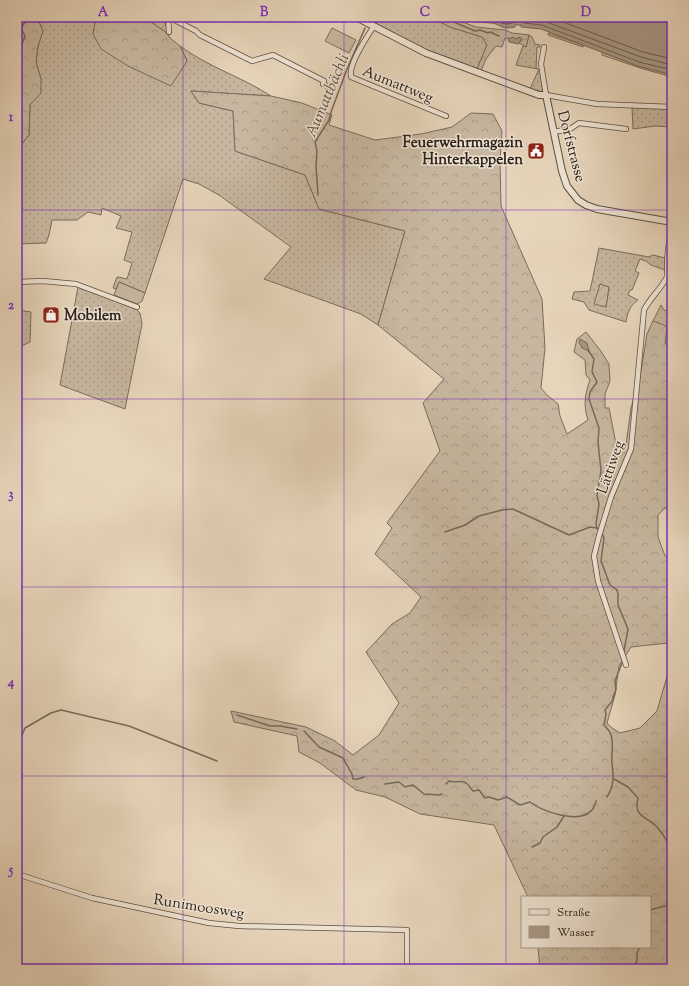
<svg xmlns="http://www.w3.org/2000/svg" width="689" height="986" font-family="'Sorts Mill Goudy',serif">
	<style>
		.grass { fill: url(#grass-dots); stroke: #7a6c5e; fill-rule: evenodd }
		.forest { fill: url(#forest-crowns); stroke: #7a6c5e; fill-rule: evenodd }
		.garden { fill: url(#garden-furrows); stroke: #7a6c5e }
		.pitch { fill: #c7b7a0; stroke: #7a6c5e }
		.water { fill: #a89885; stroke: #77695b }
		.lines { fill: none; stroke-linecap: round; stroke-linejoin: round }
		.shore { stroke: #6a5d50; stroke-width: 1 }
		.stream { stroke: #77695b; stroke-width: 1.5 }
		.minor-casing { stroke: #5c4f44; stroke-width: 6 }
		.tertiary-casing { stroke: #5c4f44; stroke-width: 8 }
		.minor { stroke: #efe4d3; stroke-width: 4.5 }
		.tertiary { stroke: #efe4d3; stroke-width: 6 }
		.grid { fill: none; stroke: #7b2cbf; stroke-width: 1; stroke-opacity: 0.55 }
		.labels { text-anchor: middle; stroke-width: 3; stroke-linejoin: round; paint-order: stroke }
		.street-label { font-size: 15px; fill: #2d221c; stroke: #efe4d3 }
		.poi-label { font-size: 15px; font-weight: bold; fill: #2d221c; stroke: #efe4d3; text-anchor: end }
		.water-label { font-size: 16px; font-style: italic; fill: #584b41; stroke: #efe4d3 }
		.neatline { fill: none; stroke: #7b2cbf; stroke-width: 1.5 }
		.grid-label { font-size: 13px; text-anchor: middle; font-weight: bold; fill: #7b2cbf }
	</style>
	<defs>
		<pattern id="grass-dots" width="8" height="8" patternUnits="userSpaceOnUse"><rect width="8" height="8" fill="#c7b7a0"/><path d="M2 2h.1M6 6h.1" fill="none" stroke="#ab9d89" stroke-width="1.8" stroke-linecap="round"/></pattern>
		<pattern id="forest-crowns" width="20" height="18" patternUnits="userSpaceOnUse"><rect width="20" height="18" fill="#c7b7a0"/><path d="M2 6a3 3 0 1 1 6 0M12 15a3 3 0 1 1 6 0" fill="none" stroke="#ab9d89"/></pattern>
		<pattern id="garden-furrows" width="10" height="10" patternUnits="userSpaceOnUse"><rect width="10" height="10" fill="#c7b7a0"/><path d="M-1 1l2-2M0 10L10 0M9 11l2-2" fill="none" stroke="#ab9d89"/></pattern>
	</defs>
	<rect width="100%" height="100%" fill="#e7d5bb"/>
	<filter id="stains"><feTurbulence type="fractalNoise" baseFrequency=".005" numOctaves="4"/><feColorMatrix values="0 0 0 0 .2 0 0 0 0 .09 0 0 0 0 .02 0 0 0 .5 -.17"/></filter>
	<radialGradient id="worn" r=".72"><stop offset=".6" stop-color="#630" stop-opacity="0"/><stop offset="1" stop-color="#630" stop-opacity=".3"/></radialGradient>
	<g class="grass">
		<path d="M37 17H96L93 34 187 61 180 46C208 67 242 77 271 96L191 91 199 103 233 111 235 151 305 175 319 209 405 231 378 325 361 314 264 279 291 247 219 195 199 184 183 179 145 293 119 282 116 289 113 288 117 277H118L127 279 132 263 124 260 132 232 116 228 121 216 102 208 101 215 88 212 77 220H52L49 235 46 243 17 244V150L29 135 30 105 41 79 36 62 38 46 43 31Z"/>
		<polygon points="364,17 430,17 450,27 482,37 487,45 477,69 428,51"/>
		<polygon points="548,33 583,45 583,47 548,35"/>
		<polygon points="529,35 532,37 535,44 540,45 540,47 537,47 536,68 538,69 516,65 523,46 526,47"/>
		<polygon points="602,52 638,66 672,75 672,77 640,68 602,55"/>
		<polygon points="539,69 540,70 543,90 540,92 530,89"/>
		<polygon points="632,107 672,108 672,127 655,126 633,129"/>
		<path d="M599 248 649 257 653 255 665 258V270L651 265 646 261 640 259 635 271 639 273 632 290H630L628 295 638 300C630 305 627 314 626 322L589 310 584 302 572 299 574 292 590 291ZM600 284 609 288 606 307Z"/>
		<polygon points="78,287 135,308 140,313 142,324 125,409 60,385"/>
		<polygon points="661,305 664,310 672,312 669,323 672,324 672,346 665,343 653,321"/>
		<polygon points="17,310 31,312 30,342 17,348"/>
	</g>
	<g class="forest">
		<polygon points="17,17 37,17 43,31 38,46 36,62 41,79 41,93 30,105 29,135 17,150"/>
		<polygon points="96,17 144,17 167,33 170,38 180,46 187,61 171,86 128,66 101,49 93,34"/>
		<polygon points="430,17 449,17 476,27 505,30 512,33 529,35 526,47 519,43 521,41 519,37 516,39 505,38 502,47 496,46 486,59 481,71 477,69 487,45 482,37 450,27"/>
		<path d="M191 91 271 96 302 103 332 115 329 125 375 140 421 134 452 127 471 113 493 114 502 131 500 162 501 206 542 299 545 348 541 388 547 395 558 404 560 416 567 434 588 420C583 405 585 394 590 380L586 375 585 360 574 352 577 339 586 332 600 350 609 364 610 381 605 394V408H609L617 449 626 445 631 408 640 377 647 334 653 321 667 326 665 343 672 346V511L665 508 658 515V537L665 556 672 559V969H540L538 947H650V897H528L494 825 420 814 385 797 356 790 320 763 299 752 297 736 234 722 231 711 306 727 335 741 353 755 379 735 399 703 366 652 392 624 410 613 421 597 375 554 392 528 387 523 440 451 423 403 444 379 378 325 405 231 319 209 305 175 235 151 233 111 199 103ZM668 643V673L657 711 640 728 620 733 612 728 607 723 615 695 619 666 631 647Z"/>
	</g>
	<g class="garden">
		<polygon points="144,17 164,17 167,30 167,33"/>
		<polygon points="600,284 609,287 606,307 594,304"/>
	</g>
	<g class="pitch">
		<polygon points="332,28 356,40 349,53 325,41"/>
		<polygon points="119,282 145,293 142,301 137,304 114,295"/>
	</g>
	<g class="water">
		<path d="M467 17H672V75L638 66 541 29 521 27V25H515V27C505 29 504 28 496 24 490 22 476 23 469 21Z"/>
		<polygon points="513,37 516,39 520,37 522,39 518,44 509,42 508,39"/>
		<polygon points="580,339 587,343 589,351 582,348 579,342"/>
	</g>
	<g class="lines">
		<g class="shore">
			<polyline points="471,17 477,19 496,20 501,23 508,24 520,21 524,23 542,25 639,62 672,70"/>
			<polyline points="523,17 544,21 641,57 672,65"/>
			<polyline points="550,17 643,52 672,59"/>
		</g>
		<g class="stream">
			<polyline points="442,17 475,31 480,30 488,33 490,32 499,36"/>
			<polyline points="17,58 25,36 21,28 26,21 26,17"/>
			<polyline points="17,137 20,129 19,106"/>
			<polyline points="318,195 316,166 317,151 315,142 329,120 331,112 347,69 365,28"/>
			<polyline points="588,350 594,359 592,372 597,382 590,392 589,399 599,428 598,442 601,471 597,495 599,504 596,524 597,528 599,531"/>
			<polyline points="445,532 465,525 479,516 502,510 513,509 569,535 590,527 597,528"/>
			<polyline points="602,533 604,538 601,561 610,585 617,590 618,594 618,605 628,629 624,651"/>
			<polyline points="237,715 270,726 280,726 297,729"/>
			<polyline points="304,731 319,747 343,758 352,774 353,779 358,779 364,777"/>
			<polyline points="17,747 25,728 51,713 61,710 129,726 217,761"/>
			<path d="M614 779 628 787 638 798C633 818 647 816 657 827 664 835 669 843 672 854"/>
			<polyline points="385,784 399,782 405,787 413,785 424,794 439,795 442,794"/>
			<path d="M446 784 449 781C455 783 461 780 466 783 469 785 471 789 473 791L479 790 485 798 489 797 498 800 507 797 520 805 530 802C542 811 579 825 592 810 594 808 595 804 596 801"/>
			<path d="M607 797C614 786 614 776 612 764 611 755 614 744 611 735 610 732 607 728 604 725L606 714 605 710 613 700V697L616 690 615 681 622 663"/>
			<polyline points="532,847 540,843 543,837 557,827 564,816"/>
			<polyline points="650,910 665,906 672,900"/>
			<polyline points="631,969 637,961 637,953 640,947"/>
		</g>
		<g class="minor-casing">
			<g id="minor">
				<polyline points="168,17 169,32"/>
				<polyline points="169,17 196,31 200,35 252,61 273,55 324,81 323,84 333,89"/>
				<path d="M374 26C367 37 348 64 351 77L446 116"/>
				<polyline points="544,47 541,64 546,95 597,104 672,107"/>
				<polyline points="553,132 570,129 579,123 626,129"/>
				<path d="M672 232C667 246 667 262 667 277L672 283"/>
				<polyline points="17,282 43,281 76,284 137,307"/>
				<path d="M626 665 598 581 594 556 599 536 611 497 631 449 644 310C650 298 661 289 667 277"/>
				<polyline points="17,874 92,898 209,923 239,926 407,930 407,969"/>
			</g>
		</g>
		<g class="tertiary-casing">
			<polyline id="tertiary" points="356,17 426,53 539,95 546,95 562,171 567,186 578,200 586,205 597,209 672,222"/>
		</g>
		<use href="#minor" class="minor"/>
		<use href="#tertiary" class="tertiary"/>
	</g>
	<path class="grid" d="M183 17V969M344 17V969M506 17V969M17 210H672M17 399H672M17 587H672M17 776H672"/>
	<defs>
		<g id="civic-square" transform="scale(0.9)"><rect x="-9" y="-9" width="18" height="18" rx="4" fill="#8f2418" stroke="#efe4d3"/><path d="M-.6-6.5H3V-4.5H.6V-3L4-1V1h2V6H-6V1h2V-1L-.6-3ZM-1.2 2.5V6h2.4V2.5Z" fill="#fff"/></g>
		<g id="shop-square" transform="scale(0.9)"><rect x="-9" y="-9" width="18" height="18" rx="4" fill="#8f2418" stroke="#efe4d3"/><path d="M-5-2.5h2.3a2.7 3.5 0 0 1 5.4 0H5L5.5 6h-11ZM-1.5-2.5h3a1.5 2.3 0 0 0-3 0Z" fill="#fff"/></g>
	</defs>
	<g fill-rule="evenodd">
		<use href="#civic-square" x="536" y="151"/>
		<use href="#shop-square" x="51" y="315"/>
	</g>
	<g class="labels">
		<g class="street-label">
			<text transform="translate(398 84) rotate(22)" y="5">Aumattweg</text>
			<text transform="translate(572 146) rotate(75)" y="5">Dorfstrasse</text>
			<text transform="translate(610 467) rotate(-71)" y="5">Lättiweg</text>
			<text transform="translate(199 906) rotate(9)" y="5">Runimoosweg</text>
		</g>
		<g class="poi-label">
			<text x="523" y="147">Feuerwehrmagazin<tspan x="523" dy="17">Hinterkappelen</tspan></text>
			<text x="64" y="320" text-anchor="start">Mobilem</text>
		</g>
		<g class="water-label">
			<text transform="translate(326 95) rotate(-67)" y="6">Aumattbächli</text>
		</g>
	</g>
	<rect width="689" height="986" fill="none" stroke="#e7d5bb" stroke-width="44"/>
	<rect x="521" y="896" width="130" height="52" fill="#efe4d3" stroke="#a1968a"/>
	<rect x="529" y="909" width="20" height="6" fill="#efe4d3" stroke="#a1968a"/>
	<text x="557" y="916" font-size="12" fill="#2d221c">Straße</text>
	<rect x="529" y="926" width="20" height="12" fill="#a89885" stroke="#a1968a"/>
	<text x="557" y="936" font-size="12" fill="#2d221c">Wasser</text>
	<rect x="22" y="22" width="645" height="942" class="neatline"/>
	<g class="grid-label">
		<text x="103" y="16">A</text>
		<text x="264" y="16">B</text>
		<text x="425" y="16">C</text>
		<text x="586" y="16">D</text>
		<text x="11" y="121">1</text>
		<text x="11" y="309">2</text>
		<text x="11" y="498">3</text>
		<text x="11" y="686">4</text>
		<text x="11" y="874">5</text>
	</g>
	<rect width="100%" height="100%" filter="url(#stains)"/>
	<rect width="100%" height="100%" fill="url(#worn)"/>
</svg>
